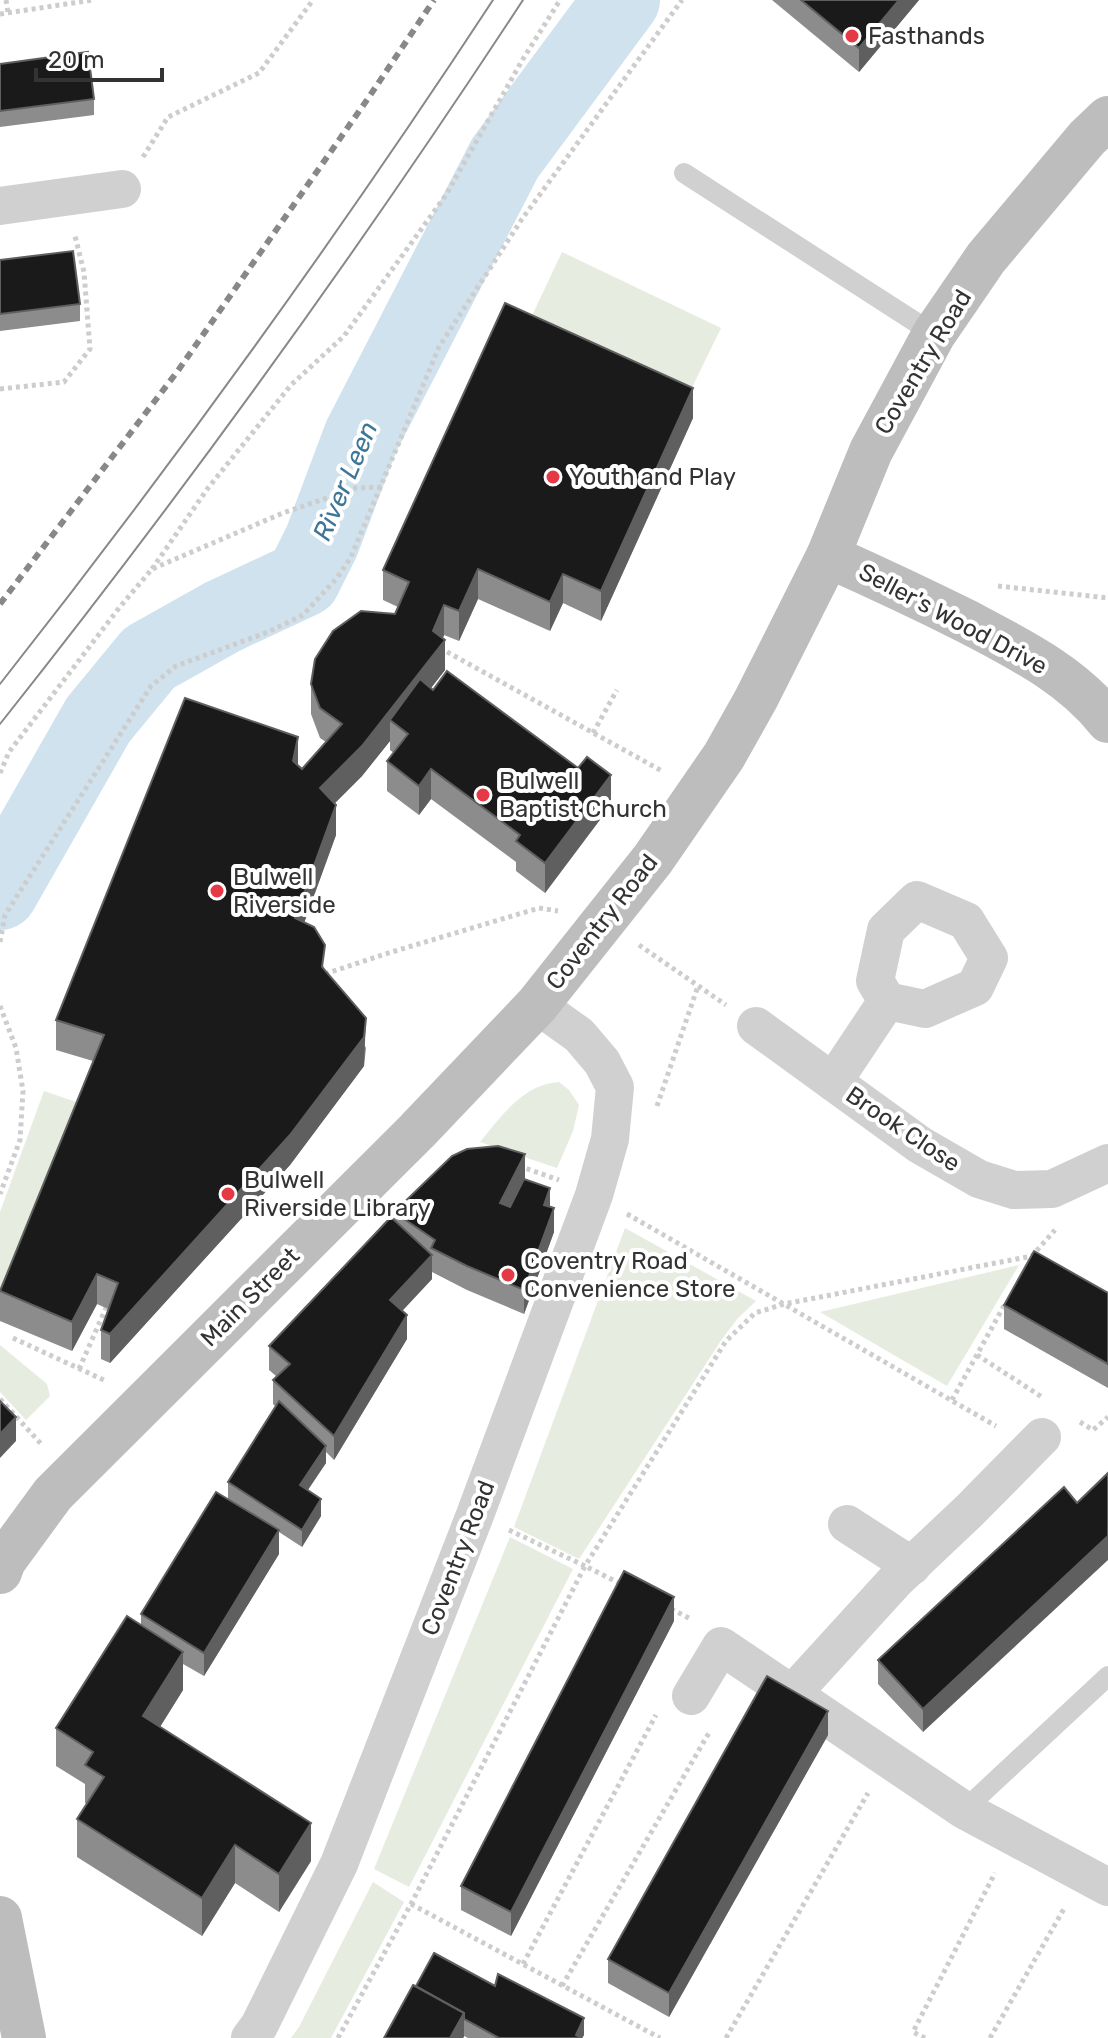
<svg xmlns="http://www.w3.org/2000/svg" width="1108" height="2038" font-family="Rubik,sans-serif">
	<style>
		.green { fill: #e6ecdf }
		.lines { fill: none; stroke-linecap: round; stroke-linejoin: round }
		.river { stroke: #cfe2ee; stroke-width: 76 }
		.path { stroke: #cdcdcd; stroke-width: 5; stroke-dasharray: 4 4; stroke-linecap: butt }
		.lane { stroke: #d0d0d0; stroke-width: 20 }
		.street { stroke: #d0d0d0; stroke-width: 38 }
		.secondary { stroke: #bdbdbd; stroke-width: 44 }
		.tram { stroke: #888; stroke-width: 2 }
		.rail { stroke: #888; stroke-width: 6; stroke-dasharray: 8 6; stroke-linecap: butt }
		.wall { fill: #8c8c8c }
		.shaded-wall { fill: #5f5f5f }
		.building { fill: #1a1a1a; stroke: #5f5f5f; stroke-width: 2 }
		.poi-dot { fill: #e63946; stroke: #fff; stroke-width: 3 }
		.labels { text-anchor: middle; stroke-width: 8; stroke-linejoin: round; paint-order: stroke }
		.poi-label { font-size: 24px; fill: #333; stroke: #fff; text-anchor: start }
		.street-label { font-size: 24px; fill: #333; stroke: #fff }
		.water-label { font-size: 26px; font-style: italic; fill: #3f7597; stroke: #fff }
	</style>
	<rect width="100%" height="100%" fill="#fff"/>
	<g class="green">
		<polygon points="562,252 721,328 680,412 521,339"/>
		<path d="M559 1082 569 1090 579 1105 573 1131 557 1168 480 1142C501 1117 523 1084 559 1082Z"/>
		<polygon points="44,1091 82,1104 0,1309 0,1212"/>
		<polygon points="625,1228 756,1301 738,1318 722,1339 579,1559 514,1527"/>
		<polygon points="1019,1265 947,1386 820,1312"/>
		<polygon points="0,1345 47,1384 50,1396 26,1420 0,1392"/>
		<polygon points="510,1537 573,1569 409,1887 374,1869"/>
		<polygon points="373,1882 404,1902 331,2038 291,2038 299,2027"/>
	</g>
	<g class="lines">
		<polyline class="river" points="0,892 98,720 149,658 222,617 303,579 322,541 361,437 505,158 622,0"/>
		<g class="path">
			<polyline points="6,0 8,13"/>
			<polyline points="0,14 93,0"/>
			<polyline points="143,157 168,117 259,73 313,0"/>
			<polyline points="0,389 64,382 90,349 84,272 75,236"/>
			<polyline points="152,569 208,488 291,385 344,336 446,195 523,59 560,0"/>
			<polyline points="998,586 1108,598"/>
			<polyline points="440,648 662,771"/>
			<polyline points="593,733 617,690"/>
			<polyline points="0,773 9,752 119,608 152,569 283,513 356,488 382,487"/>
			<polyline points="0,942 5,915 151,686 176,666 268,632 303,615 337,578 351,557 439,347 522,219 682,0"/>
			<polyline points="639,945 726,1005"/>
			<polyline points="325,974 385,954 539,908 558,911"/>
			<polyline points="0,1006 16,1048 23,1091 20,1140 0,1194"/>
			<polyline points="657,1106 698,986"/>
			<polyline points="519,1166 559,1180"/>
			<polyline points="627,1214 996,1426"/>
			<polyline points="13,1338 106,1381"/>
			<polyline points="977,1355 1042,1397"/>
			<polyline points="79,1369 106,1308"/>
			<polyline points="0,1399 43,1446"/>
			<polyline points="952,1400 1006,1302"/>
			<polyline points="1080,1422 1093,1430 1108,1417"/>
			<polyline points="509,1530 585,1566 726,1341 755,1313 784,1304 1032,1256 1055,1230"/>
			<polyline points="671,1609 691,1619"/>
			<polyline points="411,1904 660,2038"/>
			<polyline points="523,1964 656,1715"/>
			<polyline points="562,1986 710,1731"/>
			<polyline points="338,2038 411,1904 585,1566 623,1585"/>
			<polyline points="726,2038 868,1793"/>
			<polyline points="925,2038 913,2032 995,1873"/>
			<polyline points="990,2038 1065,1907"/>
		</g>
		<g class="lane">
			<polyline points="684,173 934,334"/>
			<polyline points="964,1810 1108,1676"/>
		</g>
		<g class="street">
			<polyline points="0,206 122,189"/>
			<polygon points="917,900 966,921 989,958 975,987 925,1009 887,1001 875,981 886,930"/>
			<polyline points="756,1026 920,1145 979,1179 1014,1190 1052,1189 1108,1163"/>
			<polyline points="833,1082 887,1001"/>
			<polyline points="847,1524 912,1566"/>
			<polyline points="792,1694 896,1580 969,1511 1042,1437"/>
			<polyline points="691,1696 721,1646 964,1810 1108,1887"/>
			<polyline points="250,2038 259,2026 339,1864 475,1515 594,1195 610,1139 615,1087 602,1062 579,1035 537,1005"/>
		</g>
		<g class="secondary">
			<path d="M828 556C875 577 922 599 968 622 1019 649 1072 675 1108 721"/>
			<polyline points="0,1572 4,1561 53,1494 417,1131 537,1005 653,859 724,756 756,699 828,556 871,451 934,334 986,258 1087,138 1108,118"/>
			<polyline points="0,1918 24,2038"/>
		</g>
		<g class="tram">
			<path d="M0 684C174 463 339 235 493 0"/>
			<path d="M0 724C185 491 360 249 523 0"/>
		</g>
		<polyline class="rail" points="0,604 177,372 369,97 434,0"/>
	</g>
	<g class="wall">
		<polygon points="772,0 919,0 859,72"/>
		<polygon points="0,64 94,99 94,115 0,127"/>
		<polygon points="0,260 80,304 80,321 0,331"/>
		<polygon points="693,418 601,621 563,603 550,631 478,599 459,641 444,635 443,639 445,670 431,688 611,805 545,893 516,871 516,862 431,799 419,815 387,791 387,761 394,753 390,750 390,741 362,776 335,803 336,835 304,923 325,970 366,1048 364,1066 290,1165 110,1363 101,1359 101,1330 108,1309 97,1304 72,1351 0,1321 0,1291 93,1061 56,1050 56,1020 298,766 302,769 326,742 320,738 311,714 311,684 395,614 398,607 383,600 383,570"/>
		<polygon points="525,1178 525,1179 550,1207 554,1232 524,1314 467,1290 432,1272 432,1279 402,1311 407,1339 334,1460 326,1452 326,1463 307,1490 321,1516 302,1547 279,1532 279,1554 204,1676 183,1664 183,1690 160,1727 311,1861 279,1912 235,1883 202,1936 77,1857 77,1819 87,1804 85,1803 85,1784 56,1766 56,1728 141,1625 141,1614 245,1510 228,1499 228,1482 276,1407 273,1404 273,1380 276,1376 269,1370 269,1346 394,1220 394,1212"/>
		<polygon points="1108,1293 1108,1388 1004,1329 1004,1305"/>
		<polygon points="1064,1487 923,1732 878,1684 878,1660"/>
		<polygon points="674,1621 511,1936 461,1910 461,1886"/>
		<polygon points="828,1735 669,2017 608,1983 608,1959"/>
		<polygon points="416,1986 584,2035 582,2038 468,2038 464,2036"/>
	</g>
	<g class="shaded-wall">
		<polygon points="899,0 919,0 859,72 859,48"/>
		<polygon points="693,388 693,418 601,621 601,591"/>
		<polygon points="478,569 478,599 459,641 459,611"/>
		<polygon points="563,574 563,603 550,631 550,602"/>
		<polygon points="444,605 444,635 438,649 445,640 445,670 400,728 390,720 390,741 362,776 320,818 320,788 433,631"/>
		<polygon points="298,737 298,766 293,761"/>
		<polygon points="431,769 431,799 419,815 419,786"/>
		<polygon points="611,775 611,805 545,893 545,863"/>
		<polygon points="336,805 336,835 295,948 295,918"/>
		<polygon points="366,1018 364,1066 290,1165 110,1363 110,1334"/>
		<polygon points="525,1154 525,1178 500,1227 500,1203"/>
		<polygon points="550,1188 550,1212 544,1205"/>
		<polygon points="554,1208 554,1232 524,1314 524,1290"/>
		<polygon points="432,1255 432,1279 390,1324 390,1300"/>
		<polygon points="97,1274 97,1304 72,1351 72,1322"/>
		<polygon points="407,1315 407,1339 334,1460 334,1436"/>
		<polygon points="16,1417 16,1441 0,1458 0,1434"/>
		<polygon points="326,1446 326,1463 300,1502 300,1485"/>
		<polygon points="321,1499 321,1516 302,1547 302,1530"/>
		<polygon points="279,1530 279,1554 204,1676 204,1653"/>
		<polygon points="1108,1536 1108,1560 923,1732 923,1709"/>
		<polygon points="674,1597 674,1621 511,1936 511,1912"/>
		<polygon points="183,1652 183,1690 143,1754 143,1716"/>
		<polygon points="828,1711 828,1735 669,2017 669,1993"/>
		<polygon points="311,1823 311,1861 279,1912 279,1874"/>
		<polygon points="235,1845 235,1883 202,1936 202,1898"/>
		<polygon points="464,2013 464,2037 463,2038 450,2038"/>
		<polygon points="584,2018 584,2035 582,2038 576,2035"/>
	</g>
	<g class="building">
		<polygon points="801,0 899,0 859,48"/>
		<polygon points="88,52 94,99 0,111 0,64"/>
		<polygon points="73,251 80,304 0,314 0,260"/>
		<polygon points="505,303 693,388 601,591 563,574 550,602 478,569 459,611 444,605 433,631 445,640 362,746 320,788 336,805 295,918 314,927 325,945 322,967 366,1018 364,1037 290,1135 110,1334 101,1330 118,1283 97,1274 72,1322 0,1291 104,1035 56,1020 185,698 298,737 293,761 302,769 342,724 320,708 311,684 315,659 333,631 361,611 395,614 409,582 383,570"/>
		<polygon points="447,671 578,768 587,757 611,775 545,863 516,841 520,835 431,769 419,786 387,761 408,734 390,720 420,679 433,690"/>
		<polygon points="498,1146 525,1154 500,1203 510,1207 524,1179 550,1188 544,1205 554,1208 524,1290 467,1266 431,1248 435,1240 394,1212 452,1156 467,1149"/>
		<polygon points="391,1217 432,1255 390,1300 407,1315 334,1436 273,1380 290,1364 269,1346"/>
		<polygon points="1034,1251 1108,1293 1108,1364 1004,1305"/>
		<polygon points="0,1401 16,1417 0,1434"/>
		<polygon points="279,1401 326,1446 300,1485 321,1499 302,1530 228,1482"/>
		<polygon points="1108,1473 1108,1536 923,1709 878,1660 1064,1487 1077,1503"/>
		<polygon points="216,1492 279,1530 204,1653 141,1614"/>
		<polygon points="624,1571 674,1597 511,1912 461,1886"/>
		<polygon points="127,1616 183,1652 143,1716 311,1823 279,1874 235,1845 202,1898 77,1819 104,1777 85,1765 93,1752 56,1728"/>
		<polygon points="767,1676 828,1711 669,1993 608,1959"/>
		<polygon points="434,1953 495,1986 498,1974 584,2018 576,2035 582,2038 499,2038 464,2019 464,2013 416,1986"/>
		<polygon points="413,1985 464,2013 450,2038 384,2038"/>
	</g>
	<g class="poi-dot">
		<circle cx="852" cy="36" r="8"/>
		<circle cx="553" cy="477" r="8"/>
		<circle cx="483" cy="795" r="8"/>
		<circle cx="217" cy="891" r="8"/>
		<circle cx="228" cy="1194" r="8"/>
		<circle cx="508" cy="1275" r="8"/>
	</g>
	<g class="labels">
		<g class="poi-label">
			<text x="868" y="44">Fasthands</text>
			<text x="569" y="485">Youth and Play</text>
			<text x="499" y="789">Bulwell<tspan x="499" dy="28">Baptist Church</tspan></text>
			<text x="233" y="885">Bulwell<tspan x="233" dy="28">Riverside</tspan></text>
			<text x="244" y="1188">Bulwell<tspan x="244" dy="28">Riverside Library</tspan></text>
			<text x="524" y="1269">Coventry Road<tspan x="524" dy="28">Convenience Store</tspan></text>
		</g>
		<g class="street-label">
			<text transform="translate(923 362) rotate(-59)" y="8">Coventry Road</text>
			<text transform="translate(953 619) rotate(28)" y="8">Seller's Wood Drive</text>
			<text transform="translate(602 922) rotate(-52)" y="8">Coventry Road</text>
			<text transform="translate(903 1129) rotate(34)" y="8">Brook Close</text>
			<text transform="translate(250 1297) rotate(-45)" y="8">Main Street</text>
			<text transform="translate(458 1558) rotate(-69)" y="8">Coventry Road</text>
		</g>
		<g class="water-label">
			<text transform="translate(345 481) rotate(-67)" y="9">River Leen</text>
		</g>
	</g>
	<path d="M36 68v12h126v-12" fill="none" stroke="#333333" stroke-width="4"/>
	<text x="48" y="68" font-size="24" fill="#333333" stroke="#ffffff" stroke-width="6" paint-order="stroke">20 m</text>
</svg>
